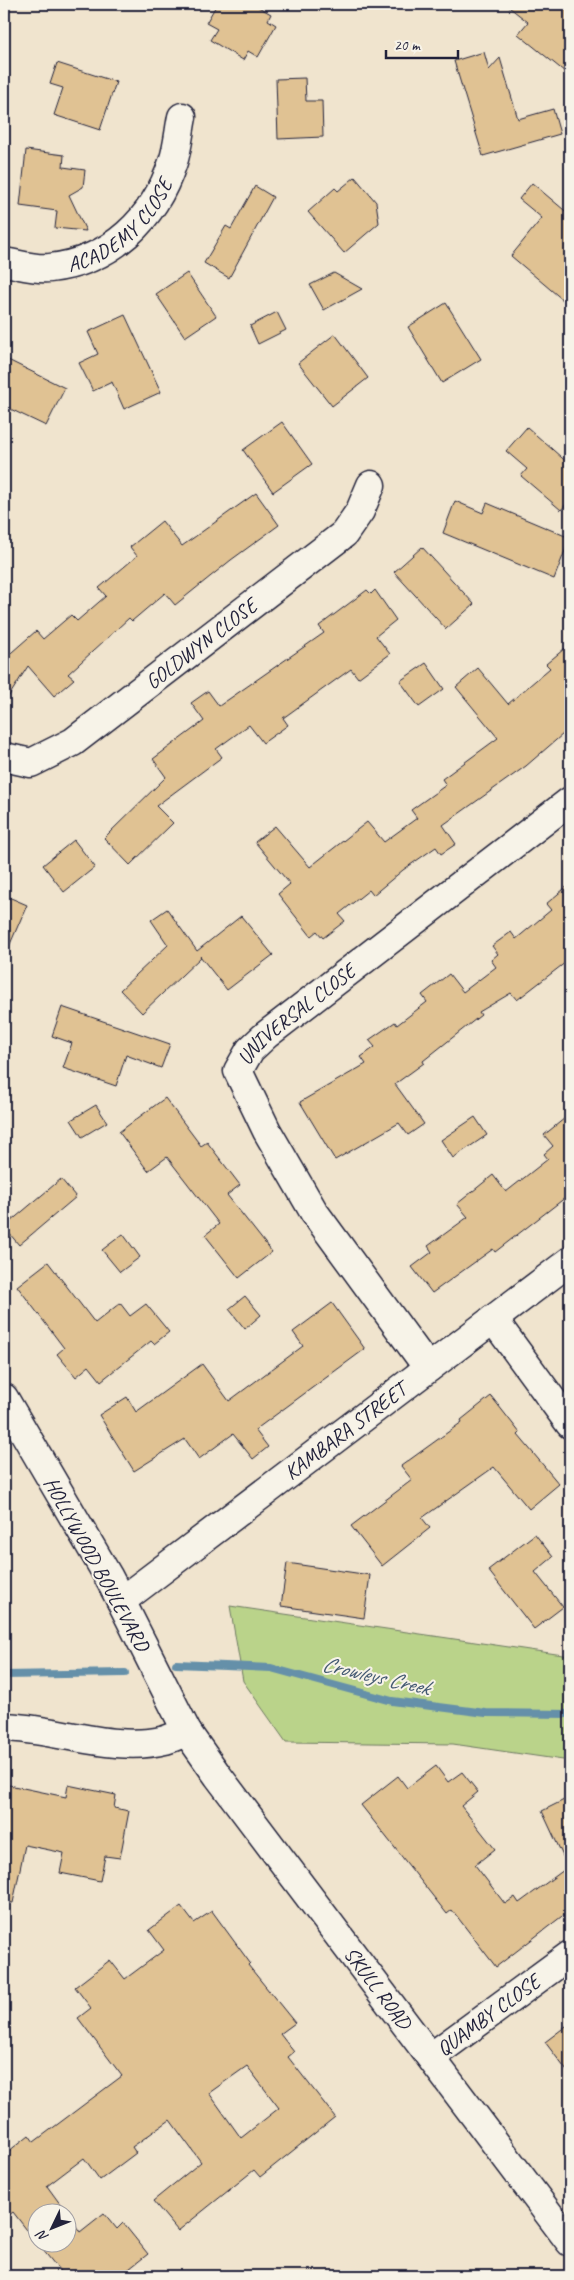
<svg xmlns="http://www.w3.org/2000/svg" width="574" height="2280" font-family="Caveat,sans-serif">
	<style>
		.green { fill: #bad38a; stroke: #6e7a62 }
		.lines { fill: none; stroke-linecap: round; stroke-linejoin: round }
		.stream { stroke: #6590a9; stroke-width: 8 }
		.building { fill: #e0c293; stroke: #22223b; fill-rule: evenodd }
		.minor-casing { stroke: #22223b; stroke-width: 31 }
		.tertiary-casing { stroke: #22223b; stroke-width: 31 }
		.minor { stroke: #f7f3e8; stroke-width: 28 }
		.tertiary { stroke: #f7f3e8; stroke-width: 28 }
		.labels { text-anchor: middle; stroke-width: 4; stroke-linejoin: round; paint-order: stroke }
		.street-label { font-size: 21px; fill: #22223b; stroke: #f7f3e8 }
		.water-label { font-size: 22px; font-style: italic; fill: #435972; stroke: #f7f3e8 }
	</style>
	<rect width="100%" height="100%" fill="#f0e4ce"/>
	<filter id="ink" filterUnits="userSpaceOnUse"><feTurbulence type="fractalNoise" baseFrequency=".02" numOctaves="2"/><feDisplacementMap in="SourceGraphic" scale="10" xChannelSelector="R" yChannelSelector="G"/><feConvolveMatrix kernelMatrix="1 2 1 2 8 2 1 2 1" color-interpolation-filters="sRGB"/></filter>
	<g filter="url(#ink)">
		<polygon class="green" points="230,1606 570,1656 570,1761 453,1744 286,1742 243,1681"/>
		<g class="lines">
			<g class="stream">
				<polyline points="176,1664 271,1668 392,1701 486,1713 570,1714"/>
				<polyline points="4,1675 125,1673"/>
			</g>
		</g>
		<g class="building">
			<polygon points="217,4 253,4 271,14 268,20 276,25 258,57 248,51 243,60 210,40 217,29 206,23"/>
			<polygon points="505,4 570,4 570,76 518,34 528,22"/>
			<polygon points="484,52 489,70 500,58 518,119 553,109 560,134 483,156 454,61"/>
			<polygon points="57,63 116,82 100,130 54,115 63,88 50,84"/>
			<polygon points="305,78 306,101 322,101 323,137 278,139 276,79"/>
			<polygon points="26,150 64,155 63,167 85,170 83,187 69,195 86,231 55,228 57,211 20,206"/>
			<polygon points="355,177 376,202 379,223 344,253 308,212 335,188 338,191"/>
			<polygon points="532,183 570,215 570,306 511,256 542,218 519,199"/>
			<polygon points="255,186 273,197 229,278 204,263 226,226 231,229"/>
			<polygon points="187,273 216,316 185,337 156,294"/>
			<polygon points="334,273 362,289 324,310 310,285"/>
			<polygon points="446,303 481,359 442,383 408,327"/>
			<polygon points="277,312 286,330 258,344 250,326"/>
			<polygon points="125,315 161,392 124,409 112,382 93,391 79,363 98,354 88,332"/>
			<polygon points="335,334 368,378 332,406 298,363"/>
			<polygon points="4,358 65,388 46,426 4,406"/>
			<polygon points="282,422 312,464 273,492 243,450"/>
			<polygon points="527,427 570,465 570,500 561,510 521,476 527,469 506,451"/>
			<polygon points="256,493 279,525 231,560 175,605 165,593 132,621 129,618 68,674 74,679 54,696 28,666 4,704 4,659 36,631 43,639 71,615 77,621 106,596 99,588 137,556 130,547 162,521 182,546"/>
			<polygon points="455,501 483,513 487,503 570,538 554,579 443,533"/>
			<polygon points="422,547 474,604 446,629 394,572"/>
			<polygon points="367,590 371,594 375,590 396,620 376,636 390,654 358,678 351,669 283,718 288,725 263,743 249,725 216,749 222,757 156,806 173,823 130,865 104,838 166,777 153,759 204,721 191,703 208,691 219,706 324,633 319,626"/>
			<polygon points="570,644 570,728 526,766 443,825 456,844 441,854 436,847 403,870 373,895 369,890 339,914 345,921 323,938 317,931 311,936 278,894 290,884 255,842 275,826 310,867 367,822 384,842 417,818 411,810 446,785 442,779 498,738 456,687 478,668 508,704 550,668 546,664"/>
			<polygon points="426,663 444,689 419,707 400,681"/>
			<polygon points="74,840 95,867 64,892 43,865"/>
			<polygon points="570,884 570,959 517,1000 511,993 479,1012 481,1015 423,1061 424,1063 395,1084 424,1124 408,1135 399,1123 335,1160 300,1102 366,1064 361,1057 375,1047 369,1040 395,1022 397,1025 427,1002 422,995 449,974 463,992 496,967 491,960 498,954 492,946 511,932 516,939 551,910 546,904"/>
			<polygon points="4,895 27,905 4,958"/>
			<polygon points="167,909 197,951 241,916 273,955 227,990 200,956 201,957 142,1013 120,990 168,945 151,920"/>
			<polygon points="62,1007 170,1044 161,1068 126,1055 116,1086 63,1068 72,1043 52,1036"/>
			<polygon points="165,1098 201,1146 207,1142 240,1185 227,1195 272,1252 239,1278 205,1235 219,1224 167,1157 148,1171 119,1132"/>
			<polygon points="96,1105 107,1122 82,1137 71,1120"/>
			<polygon points="570,1114 570,1194 495,1252 493,1249 432,1293 412,1267 432,1252 428,1246 468,1217 457,1204 493,1175 506,1192 548,1159 544,1154 553,1146 544,1135"/>
			<polygon points="475,1117 487,1135 453,1158 441,1140"/>
			<polygon points="61,1179 76,1197 19,1245 4,1227"/>
			<polygon points="123,1234 140,1257 120,1272 102,1250"/>
			<polygon points="48,1262 95,1323 120,1303 130,1316 146,1304 169,1332 154,1344 151,1341 101,1381 89,1366 76,1377 57,1354 64,1348 17,1286"/>
			<polygon points="245,1296 261,1315 245,1329 229,1309"/>
			<polygon points="332,1303 365,1349 255,1430 268,1447 253,1459 233,1434 199,1459 185,1439 134,1471 99,1415 127,1397 136,1412 202,1364 229,1401 303,1346 293,1332"/>
			<polygon points="491,1396 520,1433 518,1435 559,1484 529,1509 494,1467 422,1518 430,1528 382,1566 351,1526 412,1480 401,1466 462,1422 461,1420"/>
			<polygon points="535,1534 553,1557 535,1572 563,1607 534,1629 488,1570"/>
			<polygon points="287,1563 370,1575 364,1618 281,1606"/>
			<polygon points="436,1766 448,1782 462,1772 478,1792 461,1806 495,1849 475,1865 505,1904 515,1897 519,1903 568,1867 542,1811 570,1797 570,1910 496,1967 452,1910 447,1914 361,1805 398,1776 407,1788"/>
			<polygon points="4,1784 66,1797 68,1785 116,1795 114,1808 129,1811 120,1858 105,1856 100,1881 60,1873 64,1853 25,1845 13,1903 4,1902"/>
			<path d="M181 1906 194 1923 212 1911 250 1963 248 1965 295 2023 280 2034 294 2052 288 2057 335 2117 260 2177 254 2170 178 2231 153 2201 201 2162 170 2120 132 2147 136 2153 100 2180 84 2158 47 2186 66 2212H38V2242H68V2214L80 2232 104 2213 117 2229 123 2223 148 2254 120 2276H64L30 2234 13 2212 4 2219V2155L29 2135 34 2142 122 2076 78 2018 91 2008 75 1987 110 1960 125 1979 164 1950 149 1930ZM247 2066 279 2108 241 2138 209 2093Z"/>
			<polygon points="570,2023 570,2075 545,2042"/>
		</g>
		<g class="lines">
			<g class="minor-casing">
				<g id="minor">
					<path id="s1" d="M4 262C18 264 35 270 50 268 111 261 154 220 173 162 178 148 179 131 182 117"/>
					<path id="s2" d="M4 757 31 763 73 742 344 534 360 511 371 485"/>
					<polyline points="493,1319 570,1424"/>
					<path id="s3" d="M428 1368 314 1212 267 1131 238 1071 250 1050 266 1035 570 801"/>
					<polyline points="4,1398 108,1576 121,1601"/>
					<path d="M4 1727C55 1728 115 1753 165 1740 172 1738 180 1734 187 1732"/>
					<path id="s4" d="M431 2057 570 1955"/>
				</g>
			</g>
			<g class="tertiary-casing">
				<g id="tertiary">
					<path id="s5" d="M570 1261 121 1601 187 1732 218 1776 570 2242"/>
				</g>
			</g>
			<use href="#minor" class="minor"/>
			<use href="#tertiary" class="tertiary"/>
		</g>
	</g>
	<g class="labels">
		<g class="street-label">
			<text dy="7" stroke="none"><textPath href="#s1" startOffset="132">ACADEMY CLOSE</textPath></text>
			<text dy="7" stroke="none"><textPath href="#s2" startOffset="236">GOLDWYN CLOSE</textPath></text>
			<text dy="7" stroke="none"><textPath href="#s3" startOffset="436">UNIVERSAL CLOSE</textPath></text>
			<text transform="translate(345 1431) rotate(-37)" y="7">KAMBARA STREET</text>
			<text transform="translate(97 1564) rotate(61)" y="7">HOLLYWOOD BOULEVARD</text>
			<text dy="7" stroke="none"><textPath href="#s5" startOffset="1029">SKULL ROAD</textPath></text>
			<text dy="7" stroke="none"><textPath href="#s4" startOffset="71">QUAMBY CLOSE</textPath></text>
		</g>
		<g class="water-label">
			<text transform="translate(376 1675) rotate(13)" y="8">Crowleys Creek</text>
		</g>
	</g>
	<rect width="574" height="2280" fill="none" stroke="#f7f3e8" stroke-width="20"/>
	<rect x="10" y="10" width="554" height="2260" fill="none" stroke="#22223b" stroke-width="2" filter="url(#ink)"/>
	<g transform="translate(52 2228) rotate(227)"><circle r="24" fill="#f7f3e8" stroke="#a29fa3"/>
	<path d="M0-4L9 19L0 12L-9 19Z" fill="#22223b"/>
	<text y="-8" font-size="14" font-weight="bold" text-anchor="middle" fill="#22223b">N</text>
	</g>
	<path d="M386 50v8h72v-8" fill="none" stroke="#22223b" stroke-width="2.5"/>
	<text x="394" y="50" font-size="15" fill="#22223b" stroke="#f7f3e8" stroke-width="4" paint-order="stroke">20 m</text>
</svg>
